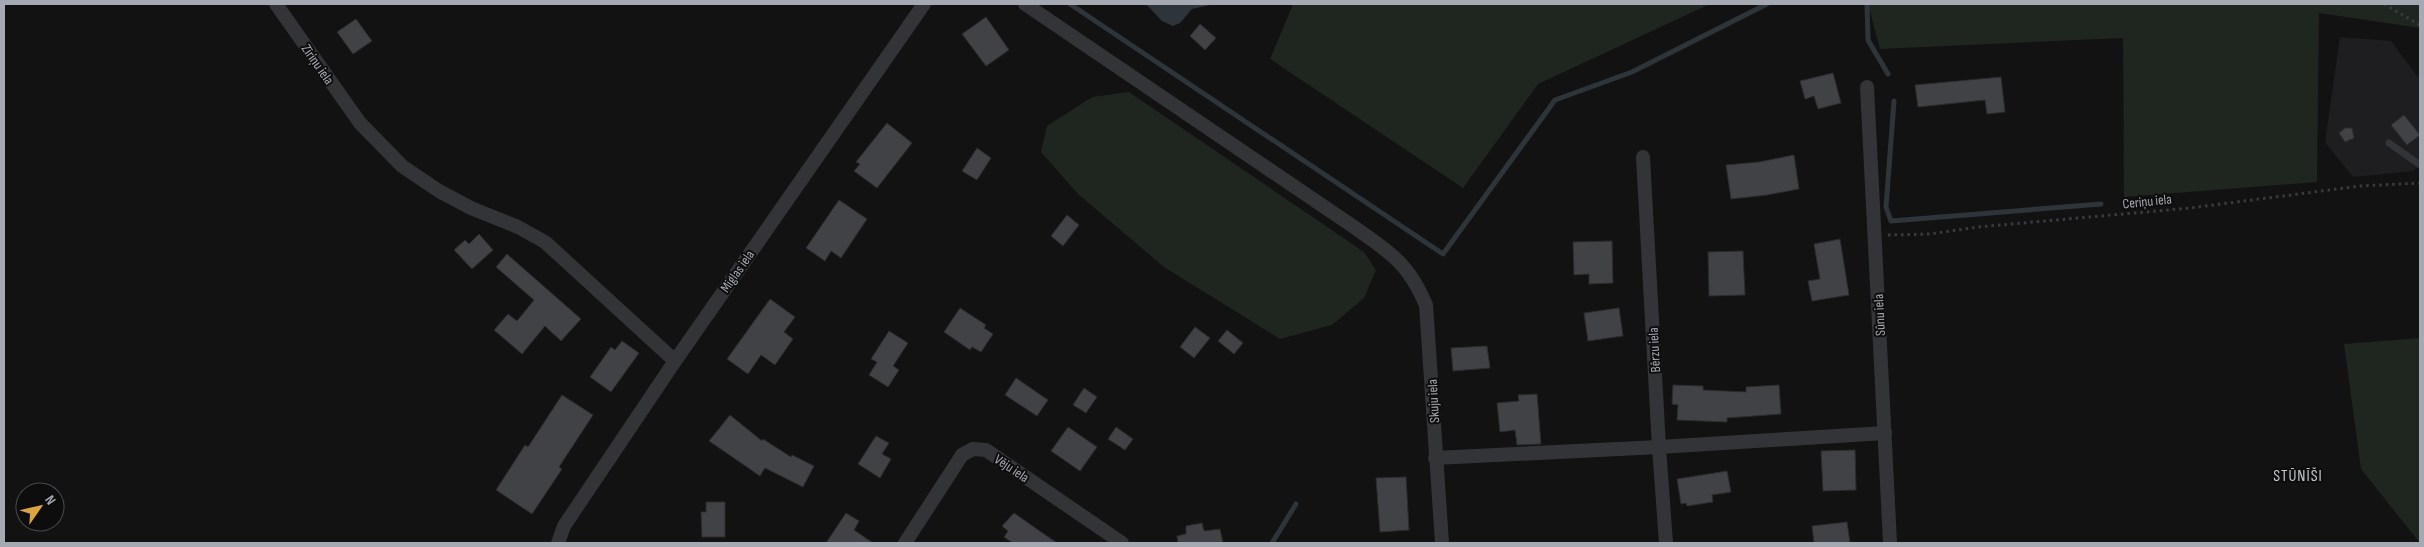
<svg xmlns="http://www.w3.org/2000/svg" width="2424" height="547" font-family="'Sofia Sans Condensed',sans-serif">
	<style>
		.built { fill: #1e1e20 }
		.green { fill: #1f251f }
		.water { fill: #2d343a }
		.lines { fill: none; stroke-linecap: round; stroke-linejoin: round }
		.stream { stroke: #2d343a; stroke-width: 5 }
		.building { fill: #414246; stroke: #2c2c2f }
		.path { stroke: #393b3e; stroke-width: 3; stroke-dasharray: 2.5 4; stroke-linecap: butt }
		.service { stroke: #333438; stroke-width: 7 }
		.minor { stroke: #333438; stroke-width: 14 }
		.labels { text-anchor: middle; stroke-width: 4; stroke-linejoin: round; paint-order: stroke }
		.street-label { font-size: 14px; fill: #a5a9b2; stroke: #0d0d0e }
		.quarter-label { font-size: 16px; letter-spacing: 1px; fill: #c5c8cf; stroke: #0d0d0e }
	</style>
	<rect width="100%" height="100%" fill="#121213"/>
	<polygon class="built" points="2340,37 2391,41 2420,80 2420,164 2413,171 2353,177 2325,142"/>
	<g class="green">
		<polygon points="1293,4 1710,4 1538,84 1463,188 1270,59"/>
		<polygon points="1868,4 2420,4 2420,28 2319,13 2317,182 2124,197 2123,38 1880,49"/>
		<polygon points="1129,92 1364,252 1376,270 1364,298 1332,325 1280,339 1164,267 1078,194 1041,152 1047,126 1092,97"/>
		<polygon points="2420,338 2420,543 2361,469 2344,344"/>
	</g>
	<polygon class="water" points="1146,4 1214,4 1192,9 1180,23 1173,26 1162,21"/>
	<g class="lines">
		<g class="stream">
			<polyline points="1070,4 1443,254 1555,100 1632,72 1767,4"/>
			<polyline points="1867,4 1868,40 1888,74"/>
			<polyline points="1894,101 1886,207 1891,221 2101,204"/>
			<polyline points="1272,543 1296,504"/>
		</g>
	</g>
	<g class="building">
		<polygon points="986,17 1009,50 986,66 962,34"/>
		<polygon points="356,19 372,41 353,54 337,32"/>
		<polygon points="1200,24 1216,38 1205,50 1190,36"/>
		<polygon points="1833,73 1841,103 1818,109 1814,96 1805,99 1800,81"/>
		<polygon points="2001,77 2005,112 1987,114 1985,100 1918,107 1915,85"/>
		<polygon points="2404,115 2420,135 2407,145 2391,125"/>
		<polygon points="887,123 912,143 877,188 854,171 860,164 856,162"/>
		<polygon points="2345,128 2352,128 2354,138 2345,142 2339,133"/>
		<polygon points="977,148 991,158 977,180 962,171"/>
		<polygon points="1794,155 1799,189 1767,195 1731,199 1726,165 1759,162"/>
		<polygon points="839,200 867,219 841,258 831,251 825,261 806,248"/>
		<polygon points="1067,215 1079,225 1063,246 1051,236"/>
		<polygon points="479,234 493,250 472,269 454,250 465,240 469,244"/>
		<polygon points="1840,239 1849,295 1812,301 1808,281 1820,279 1814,244"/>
		<polygon points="1612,241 1613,283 1589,284 1589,274 1574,275 1573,242"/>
		<polygon points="1743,251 1745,295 1709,296 1708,252"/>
		<polygon points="507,254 581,319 561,341 545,326 522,354 494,330 508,314 517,321 534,300 496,267"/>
		<polygon points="770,299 795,317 784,332 793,339 775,365 761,355 748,374 727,359"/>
		<polygon points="960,308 986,325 984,328 993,334 981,352 972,347 970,350 944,332"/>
		<polygon points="1619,308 1623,336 1588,341 1584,313"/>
		<polygon points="1195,327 1210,338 1194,358 1180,347"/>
		<polygon points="1227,330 1243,343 1234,354 1218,341"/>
		<polygon points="889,331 908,343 893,366 899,370 888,387 869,375 877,362 871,359"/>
		<polygon points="622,341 639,353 611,392 590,377 611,347 615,350"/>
		<polygon points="1487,346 1490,368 1453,371 1451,348"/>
		<polygon points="1016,378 1048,400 1037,416 1005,395"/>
		<polygon points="1673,385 1703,386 1703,390 1746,392 1746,387 1779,385 1781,414 1727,418 1727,422 1677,420 1678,405 1672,404"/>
		<polygon points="1084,388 1097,397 1086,413 1073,405"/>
		<polygon points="1537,394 1541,444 1517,445 1515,430 1500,432 1497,403 1519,401 1518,395"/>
		<polygon points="562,395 593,415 559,467 562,469 532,514 496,490 525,445 528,447"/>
		<polygon points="730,415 762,441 763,439 791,457 792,455 814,466 803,487 765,468 760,476 709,441"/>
		<polygon points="1068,427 1097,447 1080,471 1051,451"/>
		<polygon points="1116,427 1133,439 1125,450 1108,439"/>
		<polygon points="876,436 889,443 882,454 891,459 880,478 858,464"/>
		<polygon points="1855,450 1856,490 1823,491 1821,451"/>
		<polygon points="1727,471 1731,492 1712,495 1713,502 1687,506 1686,503 1681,504 1677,479"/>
		<polygon points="1406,477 1409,530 1380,532 1376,478"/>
		<polygon points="706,502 725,502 725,537 702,537 701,512 706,512"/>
		<polygon points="846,513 859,521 854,530 873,543 826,543"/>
		<polygon points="1014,513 1057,543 1013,543 1004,537 1008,531 1002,526"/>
		<polygon points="1847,522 1850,543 1814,543 1812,526"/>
		<polygon points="1202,523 1204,531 1220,529 1223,543 1178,543 1177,536 1186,534 1186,526"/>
	</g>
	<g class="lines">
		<g class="path">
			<polyline points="2384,4 2420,25"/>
			<polyline points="1888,235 1930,234 1978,227 2190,208 2360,186 2420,183"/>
		</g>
		<polyline class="service" points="2389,143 2420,165"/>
		<g class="minor">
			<polyline points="276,4 360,123 402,166 439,191 471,208 518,227 545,242 675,361"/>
			<path d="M1025 4 1354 227C1390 253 1408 262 1426 305L1442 543"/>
			<polyline points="1867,87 1890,543"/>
			<polyline points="1643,157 1659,447 1666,543"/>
			<polyline points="1435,458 1659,447 1885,433"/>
			<polyline points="558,543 564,526 675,361 924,4"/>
			<polyline points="905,543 962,455 973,449 986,450 1122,543"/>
		</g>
	</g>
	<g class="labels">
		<g class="street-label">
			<text transform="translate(318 64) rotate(55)" y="5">Zīriņu iela</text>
			<text transform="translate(2147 201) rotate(-6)" y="5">Ceriņu iela</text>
			<text transform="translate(737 271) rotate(-55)" y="5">Miglas iela</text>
			<text transform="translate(1879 315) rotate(-93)" y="5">Sūnu iela</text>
			<text transform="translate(1654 350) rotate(-93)" y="5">Bērzu iela</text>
			<text transform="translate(1433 401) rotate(-93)" y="5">Skuju iela</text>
			<text transform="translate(1012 468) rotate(34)" y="5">Vēju iela</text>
		</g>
		<g class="quarter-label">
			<text x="2298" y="481">STŪNĪŠI</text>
		</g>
	</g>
	<rect width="2424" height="547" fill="none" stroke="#a5a9b2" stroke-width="10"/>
	<g transform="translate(40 507) rotate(56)"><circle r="24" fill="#0d0d0e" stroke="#4a4b50"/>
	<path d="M0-4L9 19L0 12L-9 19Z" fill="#dba342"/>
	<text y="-8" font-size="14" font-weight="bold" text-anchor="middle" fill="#a5a9b2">N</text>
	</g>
</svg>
